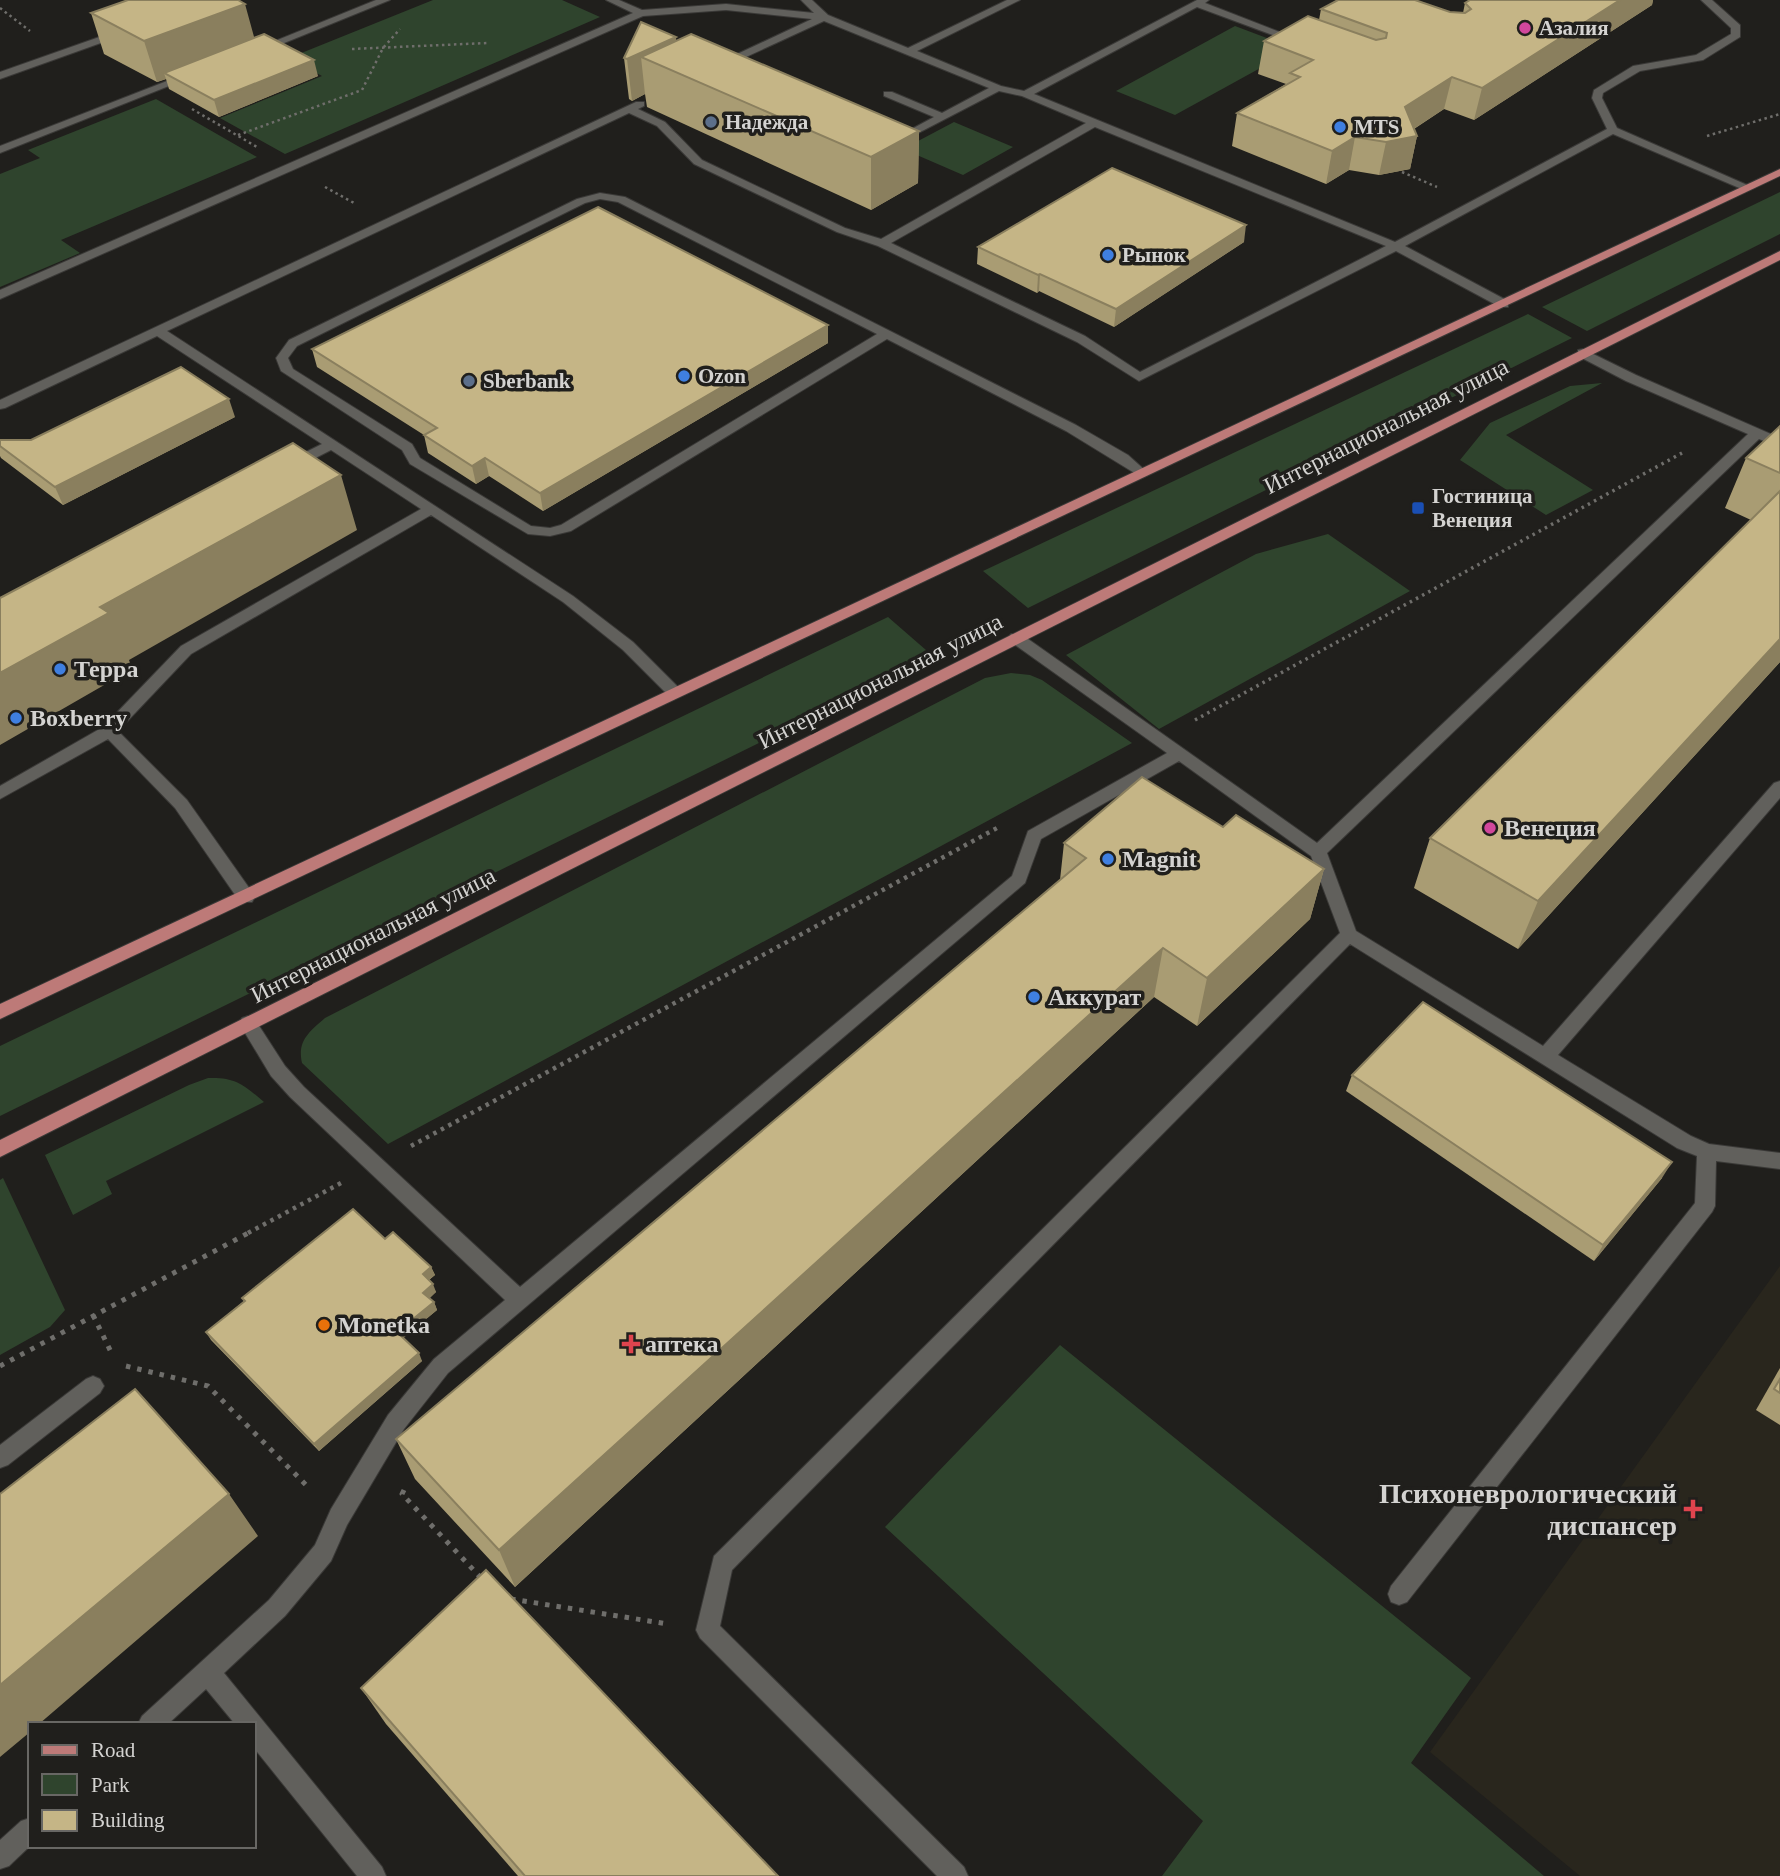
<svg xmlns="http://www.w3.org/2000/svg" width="1780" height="1876" font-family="Georgia,serif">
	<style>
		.built { fill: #29261d }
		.green { fill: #2f442d }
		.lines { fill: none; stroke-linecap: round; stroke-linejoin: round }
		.lane-casing { stroke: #3a3937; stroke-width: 2 }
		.primary-casing { stroke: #3a3937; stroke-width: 2 }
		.path-far3 { stroke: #6f6e6b; stroke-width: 2.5; stroke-dasharray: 2.5 3.5; stroke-linecap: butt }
		.path-far2 { stroke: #6f6e6b; stroke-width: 3.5; stroke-dasharray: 2.5 4.5; stroke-linecap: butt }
		.path-far1 { stroke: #6f6e6b; stroke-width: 4.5; stroke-dasharray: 3.5 5; stroke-linecap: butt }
		.path { stroke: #6f6e6b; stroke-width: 5; stroke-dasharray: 4.5 7; stroke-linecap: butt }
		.lane { fill: #61605c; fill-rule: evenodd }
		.primary { fill: #bd7a78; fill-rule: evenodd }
		.wall { fill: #a99c73 }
		.shaded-wall { fill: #8a7f5e }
		.building { fill: #c5b586; stroke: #8a7f5e; stroke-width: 2 }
		.hotel-dot { fill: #d1479c; stroke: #201f1c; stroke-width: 2.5 }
		.service-dot { fill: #5c6f8a; stroke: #201f1c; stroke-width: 2.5 }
		.shop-dot { fill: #3f7fe0; stroke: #201f1c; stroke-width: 2.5 }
		.transit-dot { fill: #1a4fb4; stroke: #201f1c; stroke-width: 2.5 }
		.food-dot { fill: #e8710a; stroke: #201f1c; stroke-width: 2.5 }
		.health-dot { fill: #e0444e; stroke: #201f1c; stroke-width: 2.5 }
		.labels { text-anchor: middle; stroke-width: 7; stroke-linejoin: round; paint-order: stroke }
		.far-poi-label { font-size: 21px; font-weight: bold; fill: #d4d3d1; stroke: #201f1c; text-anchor: start }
		.street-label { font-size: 24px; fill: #d4d3d1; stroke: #201f1c }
		.poi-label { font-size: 24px; font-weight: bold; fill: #d4d3d1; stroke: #201f1c; text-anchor: start }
		.near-poi-label { font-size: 28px; font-weight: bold; fill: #d4d3d1; stroke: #201f1c; text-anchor: end }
	</style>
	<rect width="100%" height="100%" fill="#201f1c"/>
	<polygon class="built" points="1780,1266 1780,1876 1580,1876 1430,1752"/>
	<g class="green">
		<polygon points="433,0 562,0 600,17 285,154 220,118 322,76 289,58"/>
		<polygon points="1235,26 1285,45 1264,66 1175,115 1116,91"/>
		<polygon points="156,99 257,157 61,240 80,253 0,287 0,174 40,158 28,150"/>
		<polygon points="954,122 1013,147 963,175 903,149"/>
		<polygon points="1780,192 1780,234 1587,331 1542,307"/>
		<polygon points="1528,314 1572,338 1028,608 983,571"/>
		<polygon points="1602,383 1506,435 1593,490 1546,515 1460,460 1490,423 1570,386"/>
		<polygon points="1328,534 1410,591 1159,729 1066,655 1256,554"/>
		<polygon points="888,617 934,657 0,1116 0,1046"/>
		<path d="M1011 673 1030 675 1042 680 1132 743 388 1144 302 1063C297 1041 309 1032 325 1018L985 678Z"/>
		<path d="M208 1078C236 1077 244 1085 264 1102L106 1181 112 1194 73 1215 45 1155 189 1085Z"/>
		<polygon points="3,1178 65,1310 50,1327 0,1355 0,1180"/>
		<polygon points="1060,1345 1471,1678 1411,1763 1544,1876 1162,1876 1203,1821 885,1527"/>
	</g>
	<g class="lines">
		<g class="lane-casing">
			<g id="lane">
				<polygon points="376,0 390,0 262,52 253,50"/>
				<path d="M606 0H619L642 10 726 4 814 13 801 0H812L828 15 908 48 1007 0H1020L917 51 1001 86 1024 91 1197 0H1209L1205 3 1303 41 1294 43 1197 7 1034 94 1395 242 1607 129 1592 98 1594 90 1633 66 1696 55 1731 34V28L1701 0H1712L1740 25V37L1703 60 1640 71 1603 93 1602 98 1617 128 1754 188 1744 190 1613 134 1405 246 1508 301V307H1500L1396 251 1139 381 1077 342 878 246 837 232 694 164 657 126 629 113 167 331 573 596 633 642 679 688 682 692 679 696H669L623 650 563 602 431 515 191 654 118 731 187 800 252 892 255 897 252 902H240L175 808 108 739 0 799V786L103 727 181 646 421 509 331 450 296 468H286V462L322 444 157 336 5 408 0 409V400L636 102H644V106L638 109 665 122 702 160 845 228 881 239 1086 123 1022 96 999 91 899 143 895 142V138L934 117 884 96V92H892L942 113 989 88 824 21 722 68 717 65 718 63 812 19 726 10 643 16 0 299V290L633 13ZM1095 127 1386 246 1140 372 1085 336 891 243Z"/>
				<polygon points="122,29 127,32 126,34 0,79 0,72"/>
				<polygon points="185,74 194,76 0,153 0,146"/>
				<path d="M600 193 625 197 1076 425 1128 455 1148 473 1141 477 1066 431 887 339 571 531 550 536 528 534 410 464 402 450 281 371 276 358 289 340 577 199ZM600 199 618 202 877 334 561 525 550 528 531 526 420 458 412 444 293 369 288 358 297 346 585 203Z"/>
				<polygon points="1583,349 1636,375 1780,438 1780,447 1759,439 1327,853 1356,931 1543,1046 1774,783 1780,781 1780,798 1558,1055 1691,1136 1709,1144 1780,1153 1780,1169 1716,1161 1715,1206 1712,1212 1407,1602 1399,1605 1391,1602 1388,1594 1391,1586 1695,1203 1697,1156 1677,1148 1350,944 732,1570 720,1626 964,1867 968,1876 937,1876 700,1638 696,1630 714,1556 1340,933 1311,856 1179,761 1041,839 1025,883 448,1373 404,1429 347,1525 331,1561 285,1616 224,1673 382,1867 386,1876 357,1876 254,1748 254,1724 235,1724 206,1689 168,1724 138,1724 142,1716 269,1600 315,1545 331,1509 388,1415 434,1359 505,1300 290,1097 271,1076 242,1028 239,1023 242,1018 248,1016 254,1018 285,1066 304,1087 520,1287 1012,876 1028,831 1167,753 1011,642 1008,638 1011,634 1021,634 1317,843 1748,434 1626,381 1578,356 1578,350"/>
				<polygon points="93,1376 100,1379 104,1386 100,1393 8,1465 0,1468 0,1445 86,1379"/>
				<polygon points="30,1818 30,1846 9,1866 0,1869 0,1840 21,1821"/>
			</g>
		</g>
		<g class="primary-casing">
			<g id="primary">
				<polygon points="1780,169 1780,176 0,1019 0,1004"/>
				<polygon points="1780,251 1780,260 0,1157 0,1140"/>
			</g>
		</g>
		<g class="path-far3">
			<polyline points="0,8 30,31"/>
			<polyline points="352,49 487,43"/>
			<polyline points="192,109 257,147"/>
			<polyline points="238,135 362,90 383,48 400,29"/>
			<polyline points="1707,136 1780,114"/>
			<polyline points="1402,172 1437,187"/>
			<polyline points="325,187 354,203"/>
		</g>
		<polyline class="path-far2" points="1195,720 1682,453"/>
		<g class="path-far1">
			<polyline points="411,1146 997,828"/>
			<polyline points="248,1233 341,1183"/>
		</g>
		<g class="path">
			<polyline points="93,1315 111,1352"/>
			<polyline points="0,1366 252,1231"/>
			<polyline points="126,1366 208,1386 310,1489"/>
			<polyline points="404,1490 402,1494 482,1579"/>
			<polyline points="511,1599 668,1624"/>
		</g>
		<use href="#lane" class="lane"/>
		<use href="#primary" class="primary"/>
	</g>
	<g class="wall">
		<polygon points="1470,0 1653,0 1652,5 1474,120 1444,109 1414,129 1417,136 1410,169 1379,175 1349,170 1326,184 1232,146 1237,113 1286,84 1258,74 1264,41 1319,20 1321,9 1463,13 1465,3"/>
		<polygon points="91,13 254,38 318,76 219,117 169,89 166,79 157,82 104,54"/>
		<polygon points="676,37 676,41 919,131 918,183 871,210 647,107 645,94 632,101 629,99 624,58"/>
		<polygon points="1244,242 1114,327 1039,291 1037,293 977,264 978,247"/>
		<polygon points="828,343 543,511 489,476 476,484 428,453 424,435 317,367 312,349"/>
		<polygon points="235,417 63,505 1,458 0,456 0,440 31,440"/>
		<polygon points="1780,426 1780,662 1518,949 1414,888 1430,838 1751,520 1725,508 1746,458"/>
		<polygon points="1223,827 1324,869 1310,919 1197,1026 1154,997 515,1587 415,1479 396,1439 1060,880 1064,843"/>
		<polygon points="1352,1075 1662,1178 1594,1261 1346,1091"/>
		<polygon points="385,1239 431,1267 435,1275 429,1280 436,1292 429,1298 434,1302 437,1310 403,1338 422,1361 319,1451 211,1340 206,1332 244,1301 242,1298"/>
		<polygon points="1780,1368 1780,1425 1756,1410"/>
		<polygon points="361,1688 778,1876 518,1876 386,1724"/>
	</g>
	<g class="shaded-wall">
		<polygon points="1620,0 1653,0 1652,5 1474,120 1482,88"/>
		<polygon points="245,4 256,44 164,73 166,79 157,82 144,41"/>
		<polygon points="676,37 679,73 641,57 645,94 632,101 627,59"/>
		<polygon points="314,60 318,76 219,117 214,100"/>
		<polygon points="1452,77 1444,109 1398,139 1417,136 1410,169 1379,175 1386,142 1405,107"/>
		<polygon points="919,131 918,183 871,210 871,157"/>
		<polygon points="1355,137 1349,170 1326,184 1332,151"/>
		<polygon points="1246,225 1244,242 1114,327 1116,309"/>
		<polygon points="1040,274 1039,291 1037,293 1038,275"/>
		<polygon points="828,325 828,343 543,511 540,493"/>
		<polygon points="229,399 235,417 63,505 55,487"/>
		<polygon points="485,458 489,476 476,484 472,466"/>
		<polygon points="341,475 357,530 129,660 132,669 0,745 0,673 100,607"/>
		<polygon points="1780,639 1780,662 1518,949 1538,901"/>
		<polygon points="1324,869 1310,919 1197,1026 1207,978"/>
		<polygon points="1163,948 1154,997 515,1587 499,1550"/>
		<polygon points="1672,1162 1662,1178 1594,1261 1603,1245"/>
		<polygon points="431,1267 435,1275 426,1282 423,1274"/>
		<polygon points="433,1284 436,1292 427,1301 423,1293"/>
		<polygon points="434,1302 437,1310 401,1340 397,1332"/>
		<polygon points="419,1353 422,1361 319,1451 314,1444"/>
		<polygon points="229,1494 258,1536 39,1724 30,1724 30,1732 0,1757 0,1685"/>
	</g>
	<g class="building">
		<polygon points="128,0 238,0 245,4 144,41 91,13"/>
		<polygon points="1338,0 1415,0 1450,12 1465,13 1471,9 1465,3 1470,0 1620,0 1482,88 1452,77 1405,107 1417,136 1386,142 1355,137 1332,151 1237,113 1300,77 1290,73 1313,60 1264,41 1308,16 1376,40 1386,38 1387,33 1321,9"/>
		<polygon points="641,22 676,37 627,59 624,58"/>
		<polygon points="264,34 314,60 214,100 164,73"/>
		<polygon points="691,34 919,131 871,157 641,57"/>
		<polygon points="1112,168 1246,225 1116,309 1040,274 1038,275 978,247"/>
		<polygon points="598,207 828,325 540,493 485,458 472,466 424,435 437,428 312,349"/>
		<polygon points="181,367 229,399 55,487 0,446 0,440 31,440"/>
		<polygon points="1780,426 1780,473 1746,458"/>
		<polygon points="293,443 341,475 100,607 109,613 0,673 0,598"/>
		<polygon points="1780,491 1780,639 1538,901 1430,838"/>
		<polygon points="1142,777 1223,827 1236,815 1324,869 1207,978 1163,948 499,1550 396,1439 1086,858 1064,843"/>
		<polygon points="1423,1002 1672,1162 1603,1245 1352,1075"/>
		<polygon points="353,1209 385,1239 393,1232 431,1267 423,1274 433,1284 423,1293 434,1302 397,1332 419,1353 314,1444 206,1332 245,1301 242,1298"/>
		<polygon points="1780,1379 1780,1393 1774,1389"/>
		<polygon points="135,1389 229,1494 0,1685 0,1494"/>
		<polygon points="486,1570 778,1876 525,1876 361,1688"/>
	</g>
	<g class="hotel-dot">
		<circle cx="1525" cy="28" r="7"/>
		<circle cx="1490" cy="828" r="7"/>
	</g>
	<g class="service-dot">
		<circle cx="711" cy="122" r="7"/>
		<circle cx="469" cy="381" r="7"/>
	</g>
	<g class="shop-dot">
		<circle cx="1340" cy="127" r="7"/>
		<circle cx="1108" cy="255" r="7"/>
		<circle cx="684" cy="376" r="7"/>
		<circle cx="60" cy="669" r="7"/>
		<circle cx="16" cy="718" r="7"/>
		<circle cx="1108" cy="859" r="7"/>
		<circle cx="1034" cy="997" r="7"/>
	</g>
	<rect class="transit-dot" x="1411" y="501" width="14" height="14" rx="3.5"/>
	<circle class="food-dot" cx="324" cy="1325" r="7"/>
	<g class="health-dot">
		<path d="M627.5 1333.5h7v7h7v7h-7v7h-7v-7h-7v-7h7z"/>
		<path d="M1689.5 1498.5h7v7h7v7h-7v7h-7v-7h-7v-7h7z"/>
	</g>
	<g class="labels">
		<g class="far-poi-label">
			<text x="1539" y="35">Азалия</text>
			<text x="725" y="129">Надежда</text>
			<text x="1354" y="134">MTS</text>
			<text x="1122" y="262">Рынок</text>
			<text x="698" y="383">Ozon</text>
			<text x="483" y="388">Sberbank</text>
			<text x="1432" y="503">Гостиница<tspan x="1432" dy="24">Венеция</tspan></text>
		</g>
		<g class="street-label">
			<text transform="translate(1386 426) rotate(-27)" y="8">Интернациональная улица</text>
			<text transform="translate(880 681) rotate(-27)" y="8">Интернациональная улица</text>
			<text transform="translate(373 935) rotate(-27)" y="8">Интернациональная улица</text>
		</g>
		<g class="poi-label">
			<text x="74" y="677">Терра</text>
			<text x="30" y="726">Boxberry</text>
			<text x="1504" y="836">Венеция</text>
			<text x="1122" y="867">Magnit</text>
			<text x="1048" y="1005">Аккурат</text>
			<text x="338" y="1333">Monetka</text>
			<text x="645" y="1352">аптека</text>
		</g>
		<g class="near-poi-label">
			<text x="1677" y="1503">Психоневрологический<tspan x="1677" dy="32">диспансер</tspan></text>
		</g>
	</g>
	<rect x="28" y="1722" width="228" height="126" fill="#201f1c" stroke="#686764" stroke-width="2"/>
	<rect x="42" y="1745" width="35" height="10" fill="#bd7a78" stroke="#686764" stroke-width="2"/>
	<text x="91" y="1757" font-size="21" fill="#d4d3d1">Road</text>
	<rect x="42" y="1774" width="35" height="21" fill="#2f442d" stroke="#686764" stroke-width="2"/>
	<text x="91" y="1792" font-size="21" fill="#d4d3d1">Park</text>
	<rect x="42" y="1810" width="35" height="21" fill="#c5b586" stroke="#686764" stroke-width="2"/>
	<text x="91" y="1827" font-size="21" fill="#d4d3d1">Building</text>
</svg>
